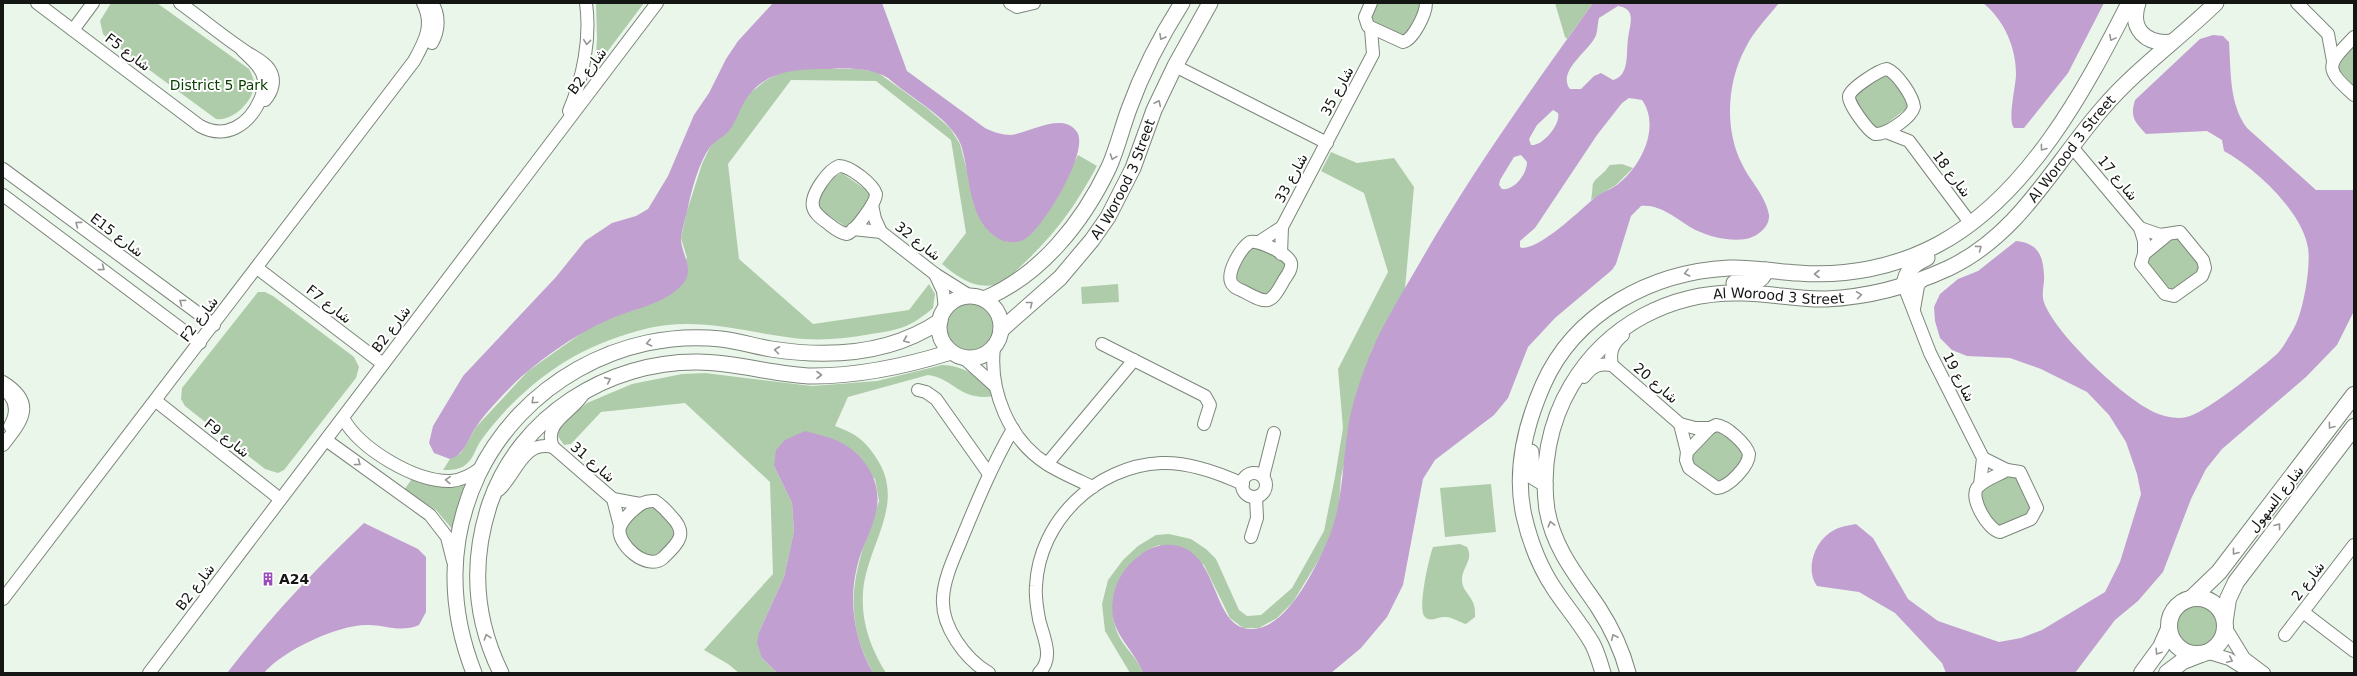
<svg xmlns="http://www.w3.org/2000/svg" width="2357" height="676" font-family="'DejaVu Sans','Noto Sans Arabic',sans-serif">
	<style>
		.green { fill: #afccaa }
		.water { fill: #c1a0d1; fill-rule: evenodd }
		.lines { fill: none; stroke-linecap: round; stroke-linejoin: round }
		.minor-casing { stroke: #7c867b; stroke-width: 14 }
		.tertiary-casing { stroke: #7c867b; stroke-width: 17 }
		.secondary-casing { stroke: #7c867b; stroke-width: 18 }
		.minor { stroke: #fff; stroke-width: 12 }
		.tertiary { stroke: #fff; stroke-width: 15 }
		.secondary { stroke: #fff; stroke-width: 16 }
		.oneway { stroke: #959694 }
		.labels { text-anchor: middle; stroke-width: 4; stroke-linejoin: round; paint-order: stroke }
		.street-label { font-size: 14px; fill: #131612; stroke: #fff }
		.park-label { font-size: 14px; fill: #094101; stroke: #fff }
		.poi-label { font-size: 14px; font-weight: bold; fill: #131612; stroke: #fff; text-anchor: start }
	</style>
	<rect width="100%" height="100%" fill="#ebf6ea"/>
	<g class="green">
		<path d="M111 3H157L249 69C251 73 254 78 254 83 255 100 233 122 216 119L110 41 103 34 100 21Z"/>
		<polygon points="596,3 644,3 595,68 597,39"/>
		<polygon points="1375,3 1420,3 1421,8 1405,37 1373,25 1369,14"/>
		<polygon points="1555,3 1593,3 1567,39 1565,37"/>
		<polygon points="2354,45 2354,86 2338,69 2339,61"/>
		<path d="M795 69H859L877 72 927 108 950 128 960 144 967 171 995 236 1008 242 1050 209 1078 155 1097 166C1074 208 1057 232 1022 265 1015 272 1004 283 995 285 973 289 958 277 942 264L966 233 951 140 876 81 791 80 728 164 739 259 813 324 909 310 929 284 935 294 933 308C911 327 899 330 871 334 845 339 818 341 793 338 745 332 698 317 649 328 591 342 549 366 507 409 498 419 488 430 480 442 475 450 473 460 464 466 458 470 450 470 443 470L450 459 461 453 476 427 528 371 586 330 608 319 653 303 687 258 681 238 687 211 702 164 710 147 749 94 765 81 779 73Z"/>
		<path d="M1885 74C1894 80 1909 97 1907 108L1881 128H1873L1855 102V95Z"/>
		<path d="M1331 152 1357 163 1394 158 1414 187 1405 289 1372 350 1341 477 1339 505 1333 531 1318 561 1293 602 1277 618 1259 628H1243L1230 618 1204 565 1159 545C1126 557 1105 594 1116 629 1121 646 1137 656 1143 673H1130L1105 631 1102 604 1108 580 1123 560 1138 546 1156 535 1169 534 1191 539 1206 549 1216 559 1239 610 1247 616 1261 615 1292 588 1324 531 1335 477 1343 428 1338 369 1388 272 1364 193 1321 171Z"/>
		<path d="M1622 164 1633 168 1616 185 1591 200C1595 180 1588 186 1604 172 1607 170 1607 167 1610 165Z"/>
		<polygon points="842,173 869,192 871,199 850,226 846,227 819,209 818,198 835,176"/>
		<path d="M2171 237H2179L2200 264C2196 276 2181 290 2168 291L2147 267V259Z"/>
		<path d="M1255 245 1284 259 1287 266 1266 298 1237 283C1234 269 1242 253 1255 245Z"/>
		<polygon points="1118,284 1119,302 1082,304 1081,287"/>
		<polygon points="258,292 265,292 273,296 354,357 359,367 356,378 284,470 278,473 265,469 185,406 181,399 182,388"/>
		<circle cx="970" cy="327" r="23"/>
		<path d="M942 365C961 365 986 378 994 396 961 402 953 378 928 375L848 397 835 426C840 428 846 430 851 433 861 438 869 447 875 456 906 500 872 538 864 583 859 616 869 646 886 673H873C838 609 857 564 879 501L875 479 830 439 817 435 774 466 792 503 794 531 784 577 759 632 762 658 777 673H739L728 664 704 650 773 574 770 482 685 403 601 412 571 444 564 445 557 435 558 429 568 418 587 403 632 384 682 374 705 373 812 386 877 381Z"/>
		<polygon points="1715,430 1722,432 1744,453 1743,462 1720,484 1692,464 1692,453"/>
		<path d="M2009 475 2016 476 2032 507C2025 519 2007 528 1994 527L1979 498 1983 488Z"/>
		<path d="M414 476C432 483 448 491 467 482L458 508 453 530 436 510 404 490Z"/>
		<polygon points="1491,484 1496,532 1445,537 1440,488"/>
		<polygon points="651,505 674,525 675,536 656,557 648,559 624,538 624,527 643,506"/>
		<path d="M1460 544 1467 547C1474 560 1462 567 1462 580 1462 594 1477 596 1475 617L1466 624C1459 622 1452 617 1445 617 1438 616 1431 623 1425 617 1417 610 1429 557 1433 547Z"/>
		<circle cx="2197" cy="626" r="20"/>
	</g>
	<g class="water">
		<path d="M773 3H882L907 71 985 128C993 132 1002 135 1011 135 1029 133 1063 111 1077 132 1090 151 1043 229 1025 239 1019 243 1007 243 1001 240 967 223 971 176 961 145 951 118 909 97 888 78 870 68 850 68 830 69 801 69 769 69 749 95 740 106 737 122 728 132 722 138 715 141 710 147 698 164 691 192 687 212 685 220 682 230 681 238 681 255 696 269 682 285 664 305 631 309 608 320 580 332 556 349 533 367 517 379 484 413 474 430 468 440 463 456 450 459L434 453 429 443 433 426 463 376 556 277 585 241 612 223 636 216 648 209 668 176 694 115 709 93 726 59 738 41Z"/>
		<path d="M1593 3H1779C1768 17 1754 31 1746 47 1727 81 1724 129 1742 164 1750 181 1766 196 1769 215 1770 227 1757 237 1746 239 1729 242 1705 236 1690 227 1675 218 1660 204 1641 206L1631 216 1616 264 1612 270 1555 318 1528 347 1508 398 1494 415 1435 460 1423 479 1403 585 1387 617 1361 648 1331 673H1143C1132 645 1108 634 1113 599 1115 582 1125 566 1139 556 1149 548 1159 544 1172 545 1221 549 1210 630 1252 629 1286 629 1314 571 1326 544 1343 508 1342 467 1348 428 1352 402 1362 374 1372 350 1385 320 1403 292 1419 264 1471 173 1532 88 1593 3ZM1618 6C1638 9 1629 26 1628 39 1626 52 1630 76 1613 80L1601 73 1594 76 1581 89H1570C1557 72 1587 52 1594 39 1598 34 1597 25 1599 18ZM1629 98 1642 100C1661 127 1641 167 1617 185 1608 191 1599 193 1591 201 1577 213 1541 248 1522 248L1520 247V241L1535 228 1597 135 1622 103ZM1553 110 1558 113C1561 124 1543 146 1531 145L1529 139 1537 125ZM1521 155 1527 162C1527 174 1514 191 1502 189L1499 185 1500 180 1514 157Z"/>
		<path d="M1983 3H2104L2068 73 2024 128H2014C2007 120 2016 86 2016 74 2016 47 2004 20 1983 3Z"/>
		<path d="M2213 35 2223 36 2229 42C2231 71 2229 104 2247 128L2316 190H2354V311L2337 345 2306 377 2222 449 2206 469 2191 499 2163 572 2138 601 2115 620 2075 673H1946L1942 663 1895 613 1859 592 1817 586C1806 572 1813 546 1827 535 1836 527 1845 526 1856 524L1873 538 1908 599 1938 621 1999 642 2021 638 2042 630 2105 592 2120 562 2141 494 2137 474 2126 442 2109 415 2087 392 2041 369 2010 358 1967 356 1952 350 1940 338 1935 321 1934 307 1940 294 1958 279 1978 271 2016 241C2037 243 2043 254 2044 275 2045 286 2040 293 2045 305 2059 337 2124 399 2156 413 2166 417 2180 420 2190 416 2210 409 2260 369 2277 354 2283 348 2288 338 2293 330 2303 314 2311 267 2308 248 2302 211 2255 168 2224 151L2222 140 2207 131 2146 134C2134 121 2130 117 2135 100L2200 39Z"/>
		<path d="M805 431C816 434 830 437 840 442 866 455 883 484 876 512 872 531 861 548 857 567 848 603 855 641 873 673H777L762 658 757 643 759 632 784 577 794 531 792 503 774 466 776 450 785 440Z"/>
		<path d="M364 523 418 549 426 557V612L419 625C401 633 385 625 368 625 339 624 282 651 264 673H227C268 620 315 569 364 523Z"/>
	</g>
	<g class="lines">
		<g class="minor-casing">
			<g id="minor">
				<path d="M37 3 200 126C226 140 249 125 260 100 263 93 266 85 263 76 260 65 250 58 242 50"/>
				<path d="M180 3C201 18 221 35 242 49 251 56 263 60 269 69 276 79 273 91 265 100"/>
				<polyline points="1010,3 1017,7 1034,3"/>
				<path d="M1371 3 1365 17 1368 26 1403 42C1413 40 1426 14 1426 3"/>
				<polyline points="2297,3 2328,34 2333,61"/>
				<polyline points="73,30 93,3"/>
				<path d="M2354 37C2326 66 2324 68 2354 95"/>
				<path d="M432 43C439 31 440 15 432 3"/>
				<polyline points="1175,66 1327,143"/>
				<path d="M1887 69C1897 73 1913 96 1914 107 1911 118 1886 135 1875 134 1868 131 1848 104 1849 96 1851 88 1879 70 1887 69Z"/>
				<path d="M569 111C583 78 591 39 586 3"/>
				<polyline points="1886,132 1909,141 1971,224"/>
				<polyline points="2072,147 2140,228 2144,241 2144,254"/>
				<path d="M839 166C850 166 873 184 876 194 876 203 855 231 847 234 840 233 835 229 830 225 824 220 815 215 813 207 810 195 828 170 839 166Z"/>
				<polyline points="3,169 214,325"/>
				<polyline points="3,195 200,343"/>
				<polyline points="872,205 875,219 881,232 935,274 970,296"/>
				<polyline points="2140,228 2160,235 2180,232 2203,260 2205,268 2202,276 2174,296 2165,294 2141,264 2144,254 2167,235"/>
				<polyline points="853,229 881,232"/>
				<path d="M1250 242C1259 240 1289 254 1291 263 1292 270 1287 275 1284 280 1270 306 1267 304 1243 291 1238 289 1233 287 1231 282 1227 271 1241 248 1250 242Z"/>
				<polyline points="1259,242 1282,227"/>
				<polyline points="1281,254 1282,227 1373,54 1371,29"/>
				<polyline points="257,268 383,364"/>
				<polyline points="935,274 943,291 945,309"/>
				<polyline points="1904,286 1930,353 1983,458 1980,485"/>
				<polyline points="1914,309 1918,286 1923,279"/>
				<polyline points="1102,344 1205,396 1210,405 1204,424"/>
				<path d="M994 347C989 391 1009 440 1047 464 1061 473 1078 480 1093 487"/>
				<polyline points="964,358 995,386"/>
				<path d="M1612 365C1609 352 1613 343 1623 335"/>
				<path d="M1584 377C1592 366 1599 363 1612 365L1680 424 1695 428H1710"/>
				<path d="M3 382C37 403 22 421 3 445"/>
				<polyline points="918,390 926,392 936,399 989,474"/>
				<path d="M7 392C17 402 17 414 10 426"/>
				<path d="M584 393C574 412 542 422 553 447L613 499 620 526"/>
				<polyline points="156,401 280,499"/>
				<path d="M343 418C360 449 415 482 451 481 463 480 473 474 482 467"/>
				<polyline points="1680,424 1687,452"/>
				<path d="M1716 425C1727 426 1746 444 1749 454 1749 466 1729 487 1717 488L1689 468 1686 460 1687 452 1710 428Z"/>
				<polyline points="326,440 430,515 447,537 453,561"/>
				<polyline points="1983,458 2007,470"/>
				<polyline points="1047,464 1134,360"/>
				<path d="M2007 470 2020 472 2037 508 2031 519 2000 532C1988 530 1970 499 1977 488 1983 480 1999 475 2007 470Z"/>
				<circle cx="1254" cy="485" r="12"/>
				<polyline points="1263,477 1274,433"/>
				<path d="M499 490C517 473 523 440 553 447"/>
				<polyline points="613,499 640,504"/>
				<path d="M655 501C661 505 666 510 671 516 689 534 678 543 663 558 648 572 615 544 620 527 622 521 627 516 631 512 639 505 644 500 655 501Z"/>
				<polyline points="1251,537 1257,518 1256,497"/>
				<path d="M3 599 414 61C425 41 434 25 423 3"/>
				<polyline points="2303,612 2354,651"/>
				<polyline points="2225,627 2244,658 2264,673"/>
				<polyline points="2285,635 2354,545"/>
				<polyline points="2206,652 2229,659 2250,672"/>
				<polyline points="149,673 657,3"/>
				<path d="M989 673C965 659 941 626 943 598 944 579 953 560 960 543 976 504 992 465 1013 429"/>
				<path d="M1039 673C1055 657 1043 637 1039 619 1037 608 1035 596 1036 586 1039 521 1096 466 1161 463 1189 462 1217 472 1243 484"/>
			</g>
		</g>
		<g class="tertiary-casing">
			<g id="tertiary">
				<path d="M2138 3C2129 29 2146 45 2172 42"/>
				<path d="M1734 283C1748 283 1761 286 1766 270"/>
				<path d="M1904 286C1905 271 1914 264 1927 258"/>
				<circle cx="970" cy="327" r="31"/>
				<path d="M984 299C1041 275 1083 222 1109 167 1117 149 1122 128 1129 109 1142 73 1161 36 1182 3"/>
				<path id="s1" d="M1001 330 1060 278 1092 240 1108 217 1133 168 1154 110 1175 66 1210 3"/>
				<polyline points="1531,452 1532,476 1545,484"/>
				<path d="M474 673C448 607 448 539 478 475 521 385 621 328 721 339 738 341 754 346 771 349 829 358 891 354 940 321"/>
				<path d="M501 673C474 618 471 560 490 503 520 416 608 361 698 362 737 362 774 375 813 376 861 376 906 366 951 352"/>
				<path d="M1603 673C1600 663 1597 652 1592 643 1581 624 1567 608 1555 590 1540 568 1530 542 1524 516 1514 471 1525 426 1543 385 1575 312 1652 272 1729 268 1752 267 1775 272 1798 273 1846 277 1896 267 1939 244 2028 196 2085 90 2129 3"/>
				<path id="s2" d="M1628 673C1622 650 1611 627 1598 607 1577 576 1554 549 1547 510 1541 468 1549 423 1571 386 1607 325 1671 291 1742 293 1770 293 1798 300 1826 299 1869 297 1910 286 1949 268 2020 234 2053 165 2102 109 2136 69 2179 39 2216 3"/>
			</g>
		</g>
		<g class="secondary-casing">
			<g id="secondary">
				<polyline points="2192,598 2219,572 2354,395"/>
				<circle cx="2197" cy="626" r="28"/>
				<polyline points="2225,619 2228,599 2236,582 2354,427"/>
				<polyline points="2142,673 2161,647 2169,629"/>
				<polyline points="2167,673 2183,661 2201,654"/>
			</g>
		</g>
		<use href="#minor" class="minor"/>
		<use href="#tertiary" class="tertiary"/>
		<use href="#secondary" class="secondary"/>
	</g>
	<defs><path id="oneway-chevron" d="M-2-3.5L2.5 0L-2 3.5" fill="none" stroke-width="1.6" stroke-linecap="round" stroke-linejoin="round"/></defs>
	<g class="oneway">
		<use href="#oneway-chevron" transform="translate(1162 37) rotate(119)"/>
		<use href="#oneway-chevron" transform="translate(2112 38) rotate(118)"/>
		<use href="#oneway-chevron" transform="translate(587 42) rotate(96)"/>
		<use href="#oneway-chevron" transform="translate(1158 103) rotate(-64)"/>
		<use href="#oneway-chevron" transform="translate(2043 148) rotate(127)"/>
		<use href="#oneway-chevron" transform="translate(1113 157) rotate(110)"/>
		<use href="#oneway-chevron" transform="translate(78 224) rotate(-143)"/>
		<use href="#oneway-chevron" transform="translate(1979 248) rotate(-36)"/>
		<use href="#oneway-chevron" transform="translate(102 268) rotate(37)"/>
		<use href="#oneway-chevron" transform="translate(1687 273) rotate(166)"/>
		<use href="#oneway-chevron" transform="translate(1817 274) rotate(-180)"/>
		<use href="#oneway-chevron" transform="translate(1859 295) rotate(-8)"/>
		<use href="#oneway-chevron" transform="translate(182 302) rotate(-144)"/>
		<use href="#oneway-chevron" transform="translate(1030 304) rotate(-38)"/>
		<use href="#oneway-chevron" transform="translate(906 340) rotate(159)"/>
		<use href="#oneway-chevron" transform="translate(649 343) rotate(168)"/>
		<use href="#oneway-chevron" transform="translate(777 350) rotate(-173)"/>
		<use href="#oneway-chevron" transform="translate(819 375)"/>
		<use href="#oneway-chevron" transform="translate(608 380) rotate(-24)"/>
		<use href="#oneway-chevron" transform="translate(534 401) rotate(137)"/>
		<use href="#oneway-chevron" transform="translate(2331 426) rotate(127)"/>
		<use href="#oneway-chevron" transform="translate(358 463) rotate(36)"/>
		<use href="#oneway-chevron" transform="translate(448 480) rotate(-178)"/>
		<use href="#oneway-chevron" transform="translate(1551 524) rotate(-105)"/>
		<use href="#oneway-chevron" transform="translate(2278 526) rotate(-53)"/>
		<use href="#oneway-chevron" transform="translate(2235 552) rotate(128)"/>
		<use href="#oneway-chevron" transform="translate(487 637) rotate(-108)"/>
		<use href="#oneway-chevron" transform="translate(1614 637) rotate(-115)"/>
		<use href="#oneway-chevron" transform="translate(2158 652) rotate(123)"/>
		<use href="#oneway-chevron" transform="translate(2230 660) rotate(25)"/>
	</g>
	<defs>
		<g id="building-bare" transform="scale(1.08)"><path d="M-4-6H4V6H1V3H-1V6H-4ZM-2.5-4.3h1.7v1.8h-1.7ZM.8-4.3h1.7v1.8H.8ZM-2.5-1h1.7V.8h-1.7ZM.8-1h1.7V.8H.8Z" fill="#994bbb" stroke="#fff" stroke-width="2.5" paint-order="stroke"/></g>
	</defs>
	<g fill-rule="evenodd">
		<use href="#building-bare" x="268" y="579"/>
	</g>
	<g class="labels">
		<g class="street-label">
			<text transform="translate(128 52) rotate(37)" y="5">F5 شارع</text>
			<text transform="translate(587 71) rotate(-53)" y="5">B2 شارع</text>
			<text transform="translate(1337 91) rotate(-62)" y="5">شارع 35</text>
			<text dy="5" stroke="none"><textPath href="#s2" startOffset="901">Al Worood 3 Street</textPath></text>
			<text transform="translate(1952 174) rotate(53)" y="5">شارع 18</text>
			<text dy="5" stroke="none"><textPath href="#s1" startOffset="197">Al Worood 3 Street</textPath></text>
			<text transform="translate(1291 178) rotate(-62)" y="5">شارع 33</text>
			<text transform="translate(2118 178) rotate(50)" y="5">شارع 17</text>
			<text transform="translate(117 235) rotate(37)" y="5">E15 شارع</text>
			<text transform="translate(918 241) rotate(38)" y="5">شارع 32</text>
			<text dy="5" stroke="none"><textPath href="#s2" startOffset="553">Al Worood 3 Street</textPath></text>
			<text transform="translate(329 304) rotate(38)" y="5">F7 شارع</text>
			<text transform="translate(199 319) rotate(-53)" y="5">F2 شارع</text>
			<text transform="translate(391 329) rotate(-53)" y="5">B2 شارع</text>
			<text transform="translate(1959 377) rotate(63)" y="5">شارع 19</text>
			<text transform="translate(1656 383) rotate(41)" y="5">شارع 20</text>
			<text transform="translate(227 438) rotate(38)" y="5">F9 شارع</text>
			<text transform="translate(593 462) rotate(41)" y="5">شارع 31</text>
			<text transform="translate(2276 499) rotate(-52)" y="5">شارع السهول</text>
			<text transform="translate(2308 581) rotate(-53)" y="5">شارع 2</text>
			<text transform="translate(195 587) rotate(-53)" y="5">B2 شارع</text>
		</g>
		<g class="park-label">
			<text x="219" y="90">District 5 Park</text>
		</g>
		<g class="poi-label">
			<text x="279" y="584">A24</text>
		</g>
	</g>
	<rect width="2357" height="676" fill="none" stroke="#131612" stroke-width="8"/>
</svg>
